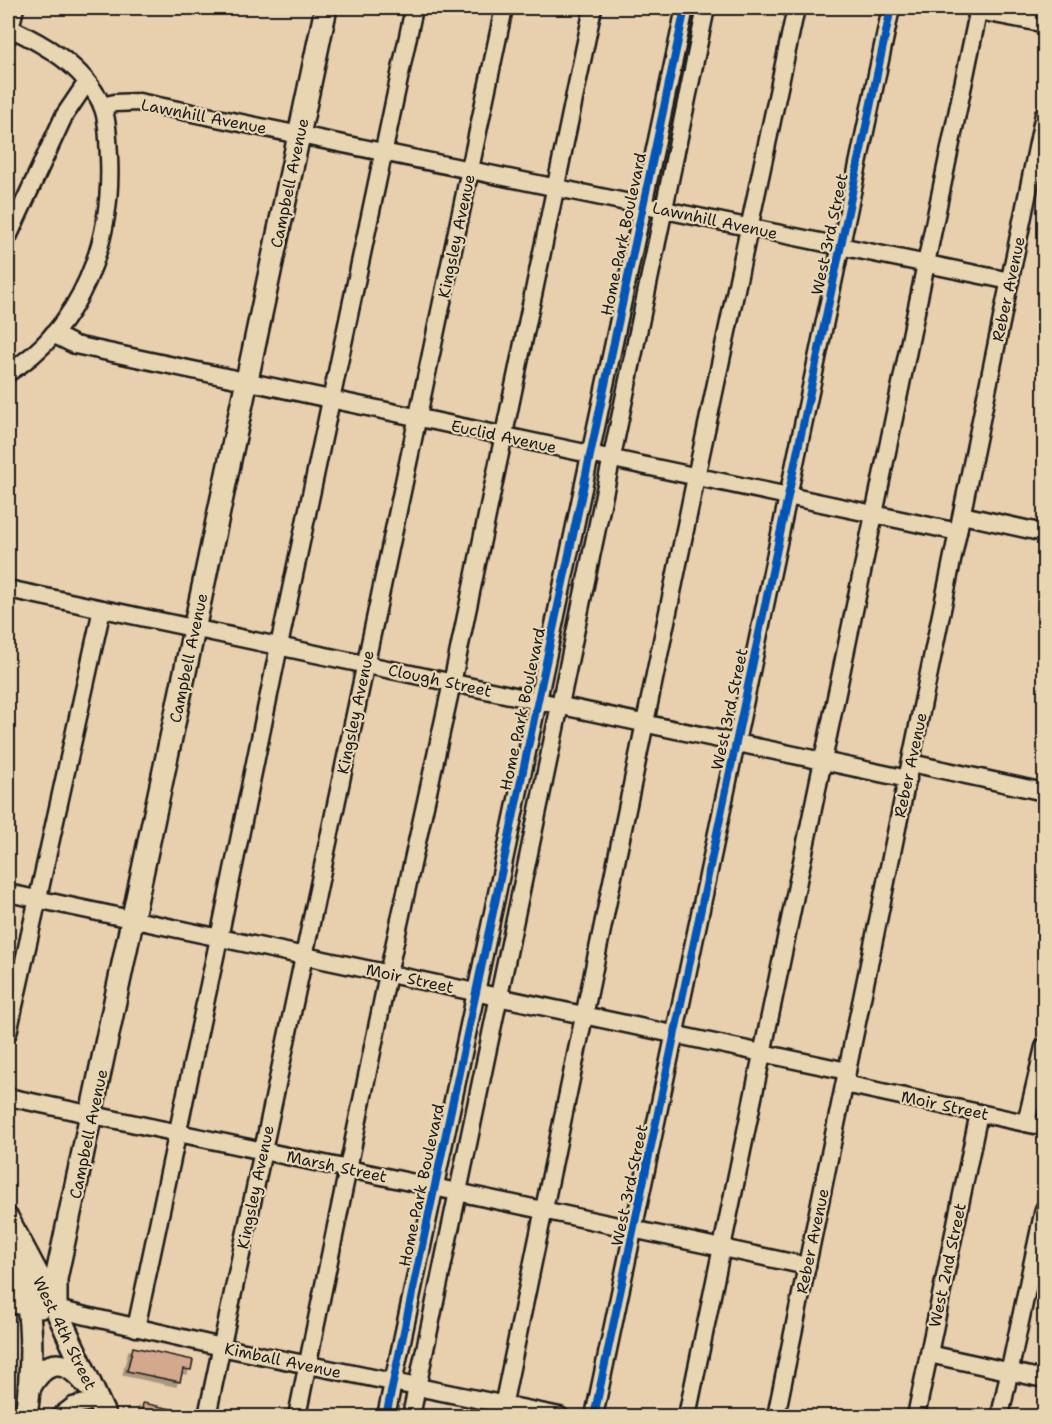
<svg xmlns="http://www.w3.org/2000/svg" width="1052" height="1424" font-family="'Shantell Sans',sans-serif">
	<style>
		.building { fill: #d4a88d; stroke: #1c1c1c; stroke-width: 1.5; filter: url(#shadow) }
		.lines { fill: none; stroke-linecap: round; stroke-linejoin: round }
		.minor-casing { stroke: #1c1c1c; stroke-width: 21 }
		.major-casing { stroke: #1c1c1c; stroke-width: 26 }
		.minor { stroke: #e8d5b2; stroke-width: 16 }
		.major { stroke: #e8d5b2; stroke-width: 21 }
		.cycleway-casing { stroke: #e8d5b2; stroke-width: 11 }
		.cycleway { stroke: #0057b8; stroke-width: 8 }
		.labels { text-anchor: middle; stroke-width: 4.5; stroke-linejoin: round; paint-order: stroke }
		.street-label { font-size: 16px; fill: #1c1c1c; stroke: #e8d5b2 }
	</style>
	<defs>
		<filter id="shadow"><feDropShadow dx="-4" dy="4" stdDeviation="0" flood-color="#0004"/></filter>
	</defs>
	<rect width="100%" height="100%" fill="#e8cfad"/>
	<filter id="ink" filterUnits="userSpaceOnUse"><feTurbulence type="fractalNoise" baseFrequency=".0167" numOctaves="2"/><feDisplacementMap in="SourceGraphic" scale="12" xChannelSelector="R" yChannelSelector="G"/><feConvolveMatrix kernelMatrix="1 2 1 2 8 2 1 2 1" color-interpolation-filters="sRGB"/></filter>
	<g filter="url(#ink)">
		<g class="building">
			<polygon points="133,1347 193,1360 191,1370 183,1369 180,1382 127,1371"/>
			<polygon points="143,1403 181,1411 180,1416 141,1416"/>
		</g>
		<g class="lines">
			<g class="minor-casing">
				<g id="minor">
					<path d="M8 27C44 44 82 65 101 103 108 118 108 140 109 157 113 241 82 327 8 373"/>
					<polyline points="8,37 15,8"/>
					<polyline points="102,106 115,103 139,102 1010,281"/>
					<polyline points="8,237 64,116 87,82"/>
					<polyline points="53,334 75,345 958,532"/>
					<polyline points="962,515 1044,533"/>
					<polyline points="8,589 908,779"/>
					<polyline points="911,763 1044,792"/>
					<polyline points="8,893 847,1071"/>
					<polyline points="8,1033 102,609"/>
					<polyline points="845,1084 1044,1127"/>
					<polyline points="8,1097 807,1266"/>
					<polyline points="1026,1123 1044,1047"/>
					<polyline points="56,1309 235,1350 560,1416"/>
					<polyline points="136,1328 219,938 279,646 414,8"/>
					<polyline points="929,1354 1044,1379"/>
					<polyline points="60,1416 73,1406 98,1400"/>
					<polyline points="207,1416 504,8"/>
					<polyline points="297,1416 388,974 455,669 593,8"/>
					<polyline points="386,1416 685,8"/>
					<polyline points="411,1416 706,8"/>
					<polyline points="501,1416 696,477 796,8"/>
					<polyline points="594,1416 891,8"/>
					<path d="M687 1416C780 946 884 478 979 8"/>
					<polyline points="776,1416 1044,114"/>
					<polyline points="916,1416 979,1113"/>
					<polyline points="1000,1416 1044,1209"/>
				</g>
			</g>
			<g class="major-casing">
				<g id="major">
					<polyline points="976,8 1044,21"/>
					<polyline points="8,1219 56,1309 105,1416"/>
					<path d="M9 1244C16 1264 25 1284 28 1306 33 1342 31 1380 26 1416"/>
					<polyline points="8,1301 40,1307"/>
					<polyline points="56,1309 56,1279 326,8"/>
					<path d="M30 1387C47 1357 67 1359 87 1385"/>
				</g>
			</g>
			<use href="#minor" class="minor"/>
			<use href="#major" class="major"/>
			<g class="cycleway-casing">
				<g id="cycleway">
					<polyline points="386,1416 685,8"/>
					<polyline points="594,1416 891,8"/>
				</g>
			</g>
			<use href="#cycleway" class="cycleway"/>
		</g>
	</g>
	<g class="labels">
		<g class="street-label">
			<text transform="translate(204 116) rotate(11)" y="6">Lawnhill Avenue</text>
			<text transform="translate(289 183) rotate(-78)" y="6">Campbell Avenue</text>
			<text transform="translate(715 220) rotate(12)" y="6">Lawnhill Avenue</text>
			<text transform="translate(623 234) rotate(-78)" y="6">Home Park Boulevard</text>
			<text transform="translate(829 234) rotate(-78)" y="6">West 3rd Street</text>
			<text transform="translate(456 236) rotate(-78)" y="6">Kingsley Avenue</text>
			<text transform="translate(1008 289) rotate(-78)" y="6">Reber Avenue</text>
			<text transform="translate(504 436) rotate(12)" y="6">Euclid Avenue</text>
			<text transform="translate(188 658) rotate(-78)" y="6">Campbell Avenue</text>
			<text transform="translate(440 680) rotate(12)" y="6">Clough Street</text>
			<text transform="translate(522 709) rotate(-78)" y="6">Home Park Boulevard</text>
			<text transform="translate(729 709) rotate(-78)" y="6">West 3rd Street</text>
			<text transform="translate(355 712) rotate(-78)" y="6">Kingsley Avenue</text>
			<text transform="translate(910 765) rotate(-78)" y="6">Reber Avenue</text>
			<text transform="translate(410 978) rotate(12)" y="6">Moir Street</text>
			<text transform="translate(945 1105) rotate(12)" y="6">Moir Street</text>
			<text transform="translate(88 1134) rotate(-78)" y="6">Campbell Avenue</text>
			<text transform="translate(337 1166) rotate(12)" y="6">Marsh Street</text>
			<text transform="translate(421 1185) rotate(-78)" y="6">Home Park Boulevard</text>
			<text transform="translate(629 1185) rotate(-78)" y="6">West 3rd Street</text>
			<text transform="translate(255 1187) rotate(-78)" y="6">Kingsley Avenue</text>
			<text transform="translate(812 1241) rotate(-78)" y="6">Reber Avenue</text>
			<text transform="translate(947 1265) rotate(-78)" y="6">West 2nd Street</text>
			<text transform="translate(65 1333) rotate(64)" y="6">West 4th Street</text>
			<text transform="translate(283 1360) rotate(12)" y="6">Kimball Avenue</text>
		</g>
	</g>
	<rect width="1052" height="1424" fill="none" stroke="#e8d5b2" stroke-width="30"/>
	<rect x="15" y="15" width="1022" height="1394" fill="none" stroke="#1c1c1c" stroke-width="2" filter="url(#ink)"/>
</svg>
